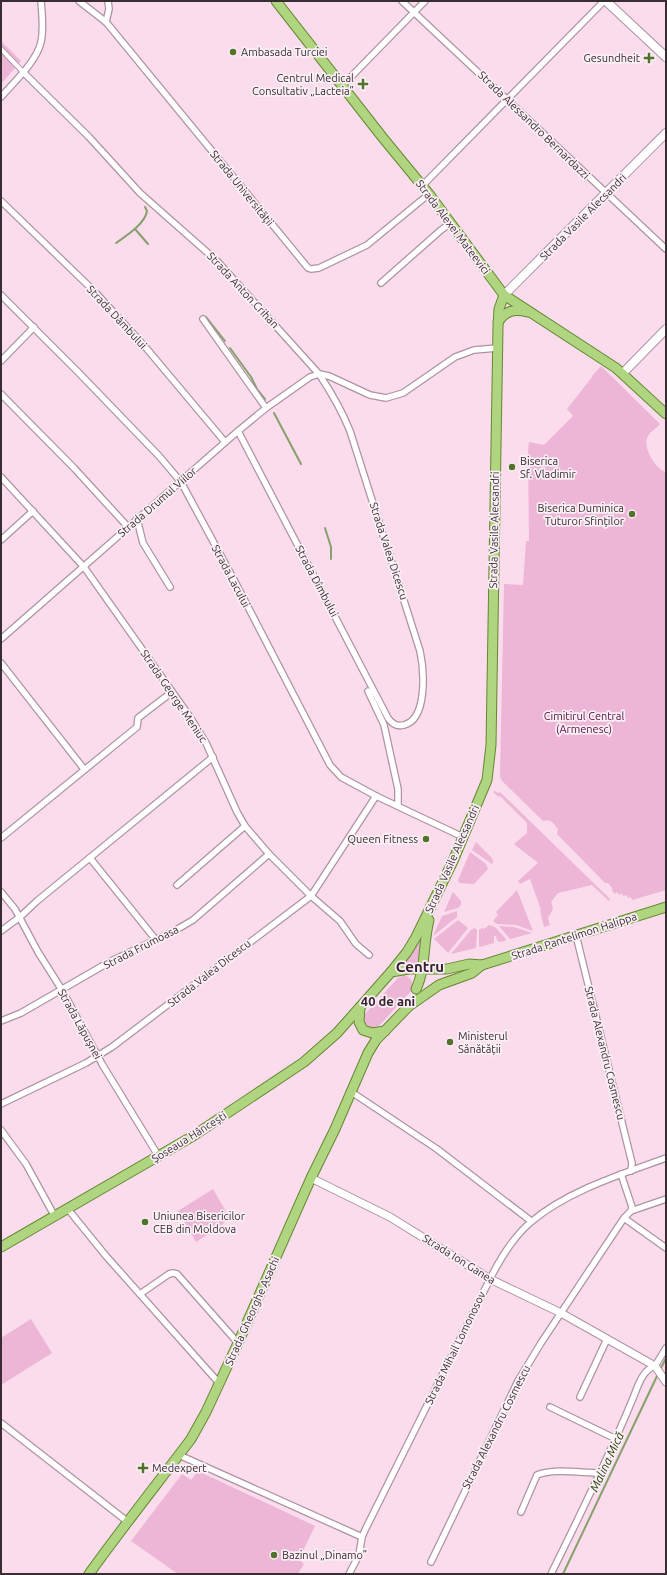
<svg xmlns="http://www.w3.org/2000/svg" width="667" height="1575" font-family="Ubuntu,sans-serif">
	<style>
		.green { fill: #edb5d6 }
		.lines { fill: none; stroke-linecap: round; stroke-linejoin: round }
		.stream { stroke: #87a06c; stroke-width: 2 }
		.pedestrian-casing { stroke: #ae93a3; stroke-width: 6 }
		.minor-casing { stroke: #ae93a3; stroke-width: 8 }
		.tertiary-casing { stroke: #ae93a3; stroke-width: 9 }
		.secondary-casing { stroke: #ae93a3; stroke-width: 10 }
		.primary-casing { stroke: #64882f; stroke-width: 11 }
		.pedestrian { stroke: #fff; stroke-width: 4 }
		.minor { stroke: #fff; stroke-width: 5.5 }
		.tertiary { stroke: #fff; stroke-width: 7 }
		.secondary { stroke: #fff; stroke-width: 8 }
		.primary { stroke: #b0d581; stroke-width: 9 }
		.poi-dot { fill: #50722a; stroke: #fbeff6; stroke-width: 1.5 }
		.labels { text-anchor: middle; stroke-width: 3.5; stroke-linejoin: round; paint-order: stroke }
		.poi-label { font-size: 11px; fill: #382d33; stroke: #fbeff6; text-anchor: start }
		.street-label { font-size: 11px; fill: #382d33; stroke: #fbeff6 }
		.park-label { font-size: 11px; fill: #540f40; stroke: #fbeff6 }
		.water-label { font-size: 12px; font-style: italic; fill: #263f06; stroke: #fbeff6 }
		.quarter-label { font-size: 13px; font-weight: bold; fill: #37222f; stroke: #fbeff6 }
		.district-label { font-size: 15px; font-weight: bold; fill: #37222f; stroke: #fbeff6 }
	</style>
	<rect width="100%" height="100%" fill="#fadced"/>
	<g class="green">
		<polygon points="1,41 21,61 1,84"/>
		<path d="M601 366 660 424C656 429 649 432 647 438 643 448 656 470 666 472V890L632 900 631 897 628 898 627 895 623 896 622 893 619 895 617 892 615 894 612 891V888L608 883H605L557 834 558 829C553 824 552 818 543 821L502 781 500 777 504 584 523 585 526 541H529L528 451 529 442 544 445 573 416 567 409 592 377V376Z"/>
		<polygon points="494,791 499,793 500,792 610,899 609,901 592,885 558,893 551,902 553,909 548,918 550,925 544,927 540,911 541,910 530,879 520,884 518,881 538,863 514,844 527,833 527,823 500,796 499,797 493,792"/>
		<polygon points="476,842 492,858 493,862 492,864 472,850"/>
		<polygon points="470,852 486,864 488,869 474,884 459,883 458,880"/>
		<polygon points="517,890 533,931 516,925 497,924 493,921 498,915 496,912"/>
		<polygon points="453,892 461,901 461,905 458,908 444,912"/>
		<polygon points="457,911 457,917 433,936 442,916"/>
		<polygon points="458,920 468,928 448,953 434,939"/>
		<polygon points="489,925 495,927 506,939 505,941 500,942 497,940 496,936 494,936 494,943 480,947 479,946 479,930 482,928 484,929"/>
		<polygon points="499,926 514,927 532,933 510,939"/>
		<polygon points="475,928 477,930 476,948 451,954 471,930"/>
		<polygon points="419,941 421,942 417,963 405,963"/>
		<path d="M404 975C412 978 415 984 411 991L379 1026 373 1028 367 1026 364 1020 365 1014 398 978Z"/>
		<polygon points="213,1189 229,1217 221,1226 196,1242 178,1211"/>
		<polygon points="31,1319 52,1353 1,1385 1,1338"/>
		<polygon points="198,1471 315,1526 299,1559 304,1564 298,1574 178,1574 131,1541 182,1474 191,1480"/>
	</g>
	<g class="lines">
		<g class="stream">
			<polyline points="135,229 148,244"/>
			<path d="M116 243C126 236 145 224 147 211L145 207"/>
			<polyline points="206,317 225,341"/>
			<polyline points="230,348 251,377 257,389 265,399"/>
			<polyline points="274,413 301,464"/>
			<polyline points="325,528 331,547 331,559"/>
			<polyline points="660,1370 666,1358"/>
			<polyline points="563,1574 658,1374"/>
		</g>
		<g class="pedestrian-casing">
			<polyline id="pedestrian" points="1,49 23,72"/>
		</g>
		<g class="minor-casing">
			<g id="minor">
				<polyline points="79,1 106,22 308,268 311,269 319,268 367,245 429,194"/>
				<polyline points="402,1 666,249"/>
				<polyline points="106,22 109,9 108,1"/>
				<path d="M23 72 89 137 140 193 217 261 319 374C331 392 342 411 350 431L420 651C424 669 428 719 404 725 397 727 392 724 388 718L238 431"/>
				<polyline points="343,85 425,1"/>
				<path d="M1 97C14 82 37 61 41 42 44 28 42 14 41 1"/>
				<polyline points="422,186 604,1"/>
				<polyline points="1,201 95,292 147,349 225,442"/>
				<polyline points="381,283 441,230 451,223"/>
				<polyline points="1,295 78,372 159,456 181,482 234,580 330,765 341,777 376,796 463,837"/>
				<polyline points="203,319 266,408"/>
				<polyline points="1,361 34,327"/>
				<polyline points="1,394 74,468 128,527"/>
				<polyline points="1,477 84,567 190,717 206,743 237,812 245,826 269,854 311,896 340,921 356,944 369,955"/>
				<polyline points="137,519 143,543 170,587"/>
				<polyline points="1,540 33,511"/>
				<polyline points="1,639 238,431 266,408 310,377 319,374 329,376 370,395 386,398 403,393 455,357 474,350 497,348"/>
				<polyline points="1,663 84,769"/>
				<polyline points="368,691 384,725 398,789 398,806"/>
				<polyline points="1,838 137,727 138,718 172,692"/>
				<polyline points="90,858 156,940"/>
				<polyline points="177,885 245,826"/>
				<polyline points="1,892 15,909 38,952 62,990 102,1064 159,1157"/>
				<polyline points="1,931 20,917 37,901 213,757"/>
				<polyline points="576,935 628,1147 632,1163 631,1171"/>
				<polyline points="1,1021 21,1013 111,961 176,930 193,920 269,854"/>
				<polyline points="350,1091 437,1149 531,1221"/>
				<polyline points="1,1104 86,1063 112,1047 311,896 376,796"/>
				<polyline points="1,1130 26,1164 54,1215"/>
				<polyline points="621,1174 632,1207 631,1211"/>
				<polyline points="67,1208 106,1256 219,1383"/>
				<polyline points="624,1218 666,1248"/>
				<polyline points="140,1294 169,1274 173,1273 177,1274 238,1343"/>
				<polyline points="580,1397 607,1339"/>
				<polyline points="550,1407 616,1439"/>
				<polyline points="1,1423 128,1522"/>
				<polyline points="179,1455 362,1537"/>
				<path d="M521 1512 537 1475C555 1468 581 1473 600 1473"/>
				<polyline points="431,1562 518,1381 541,1343 624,1218 631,1211 666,1199"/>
				<path d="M349 1574 359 1555 362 1537 366 1528 490 1279C500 1259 513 1237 531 1222 567 1191 622 1174 666 1158"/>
				<path d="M551 1574C579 1517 607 1461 631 1403 637 1390 641 1370 655 1366L666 1348"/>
			</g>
		</g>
		<g class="tertiary-casing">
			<polyline id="tertiary" points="311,1178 390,1217 490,1279 561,1313 655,1366 666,1382"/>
		</g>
		<g class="secondary-casing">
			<g id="secondary">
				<polyline points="606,1 666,57"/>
				<polyline points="504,295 666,133"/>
				<polyline points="623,373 666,329"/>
			</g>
		</g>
		<g class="primary-casing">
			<g id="primary">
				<polyline points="276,1 383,138 429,194 504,295 616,368 666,414"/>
				<path d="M498 322C506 310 514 309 528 312"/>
				<polyline points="391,972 409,969 447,969 469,964 482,965"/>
				<path d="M416 989C426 968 423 943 429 920"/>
				<polyline points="360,1007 359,1022 363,1030 372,1033 385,1031"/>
				<polyline points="1,1247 193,1136 304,1062 337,1033 391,972 407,952 416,937 453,861 487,780 491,745 498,327 499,309 504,295"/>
				<path d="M89 1574C122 1528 157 1484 191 1439L206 1412 238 1343 311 1178 335 1129 368 1053 376 1040 409 1006 439 985 472 973 482 965 666 907"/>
			</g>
		</g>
		<use href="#pedestrian" class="pedestrian"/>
		<use href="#minor" class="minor"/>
		<use href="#tertiary" class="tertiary"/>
		<use href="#secondary" class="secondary"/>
		<use href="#primary" class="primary"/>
	</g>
	<g class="poi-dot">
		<circle cx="233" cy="52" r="4"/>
		<path d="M647 52h4v4h4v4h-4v4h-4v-4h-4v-4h4z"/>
		<path d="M361 78h4v4h4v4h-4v4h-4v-4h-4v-4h4z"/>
		<circle cx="512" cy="467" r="4"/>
		<circle cx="632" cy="514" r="4"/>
		<circle cx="426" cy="839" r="4"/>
		<circle cx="450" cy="1042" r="4"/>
		<circle cx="145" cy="1222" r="4"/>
		<path d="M141 1462h4v4h4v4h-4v4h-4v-4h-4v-4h4z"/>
		<circle cx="274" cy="1555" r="4"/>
	</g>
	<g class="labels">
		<g class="poi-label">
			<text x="241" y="56">Ambasada Turciei</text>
			<text x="640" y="62" text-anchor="end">Gesundheit</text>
			<text x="354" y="82" text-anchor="end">Centrul Medical<tspan x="354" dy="13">Consultativ „Lacteia”</tspan></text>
			<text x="520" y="465">Biserica<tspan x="520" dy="13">Sf. Vladimir</tspan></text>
			<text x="624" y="512" text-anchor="end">Biserica Duminica<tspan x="624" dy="13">Tuturor Sfinților</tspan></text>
			<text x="418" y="843" text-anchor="end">Queen Fitness</text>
			<text x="458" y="1040">Ministerul<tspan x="458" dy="13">Sănătății</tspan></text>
			<text x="153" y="1220">Uniunea Bisericilor<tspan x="153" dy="13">CEB din Moldova</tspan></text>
			<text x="152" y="1472">Medexpert</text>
			<text x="282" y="1559">Bazinul „Dinamo”</text>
		</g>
		<g class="street-label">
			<text transform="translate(534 125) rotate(44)" y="4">Strada Alessandro Bernardazzi</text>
			<text transform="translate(242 188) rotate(51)" y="4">Strada Universității</text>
			<text transform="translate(583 217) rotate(-45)" y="4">Strada Vasile Alecsandri</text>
			<text transform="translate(453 227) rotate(53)" y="4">Strada Alexei Mateevici</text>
			<text transform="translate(243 290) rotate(47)" y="4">Strada Anton Crihan</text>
			<text transform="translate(117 317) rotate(47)" y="4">Strada Dâmbului</text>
			<text transform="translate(157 502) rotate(-41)" y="4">Strada Drumul Viilor</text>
			<text transform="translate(494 530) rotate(-89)" y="4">Strada Vasile Alecsandri</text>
			<text transform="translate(389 551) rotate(72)" y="4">Strada Valea Dicescu</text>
			<text transform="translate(231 576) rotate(62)" y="4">Strada Lacului</text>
			<text transform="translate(317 581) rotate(62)" y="4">Strada Dîmbului</text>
			<text transform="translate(174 696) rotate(56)" y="4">Strada George Meniuc</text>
			<text transform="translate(452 859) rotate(-66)" y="4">Strada Vasile Alecsandri</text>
			<text transform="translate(574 936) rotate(-18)" y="4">Strada Pantelimon Halippa</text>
			<text transform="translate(141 947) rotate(-27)" y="4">Strada Frumoasa</text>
			<text transform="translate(209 973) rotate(-38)" y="4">Strada Valea Dicescu</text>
			<text transform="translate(80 1024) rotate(61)" y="4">Strada Lăpușnei</text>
			<text transform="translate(605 1053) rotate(76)" y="4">Strada Alexandru Cosmescu</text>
			<text transform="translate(189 1137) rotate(-32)" y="4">Șoseaua Hâncești</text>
			<text transform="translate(459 1259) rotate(32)" y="4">Strada Ion Ganea</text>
			<text transform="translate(252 1311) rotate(-66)" y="4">Strada Gheorghe Asachi</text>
			<text transform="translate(455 1348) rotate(-64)" y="4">Strada Mihail Lomonosov</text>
			<text transform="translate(496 1427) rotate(-63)" y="4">Strada Alexandru Cosmescu</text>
		</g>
		<g class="park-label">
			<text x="584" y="720">Cimitirul Central<tspan x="584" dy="13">(Armenesc)</tspan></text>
		</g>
		<g class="water-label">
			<text transform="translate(607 1462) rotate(-65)" y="4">Malina Mică</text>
		</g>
		<g class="quarter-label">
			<text x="388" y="1006">40 de ani</text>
		</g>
		<g class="district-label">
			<text x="420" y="972">Centru</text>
		</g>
	</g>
	<rect width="667" height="1575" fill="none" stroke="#382d33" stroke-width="4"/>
</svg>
